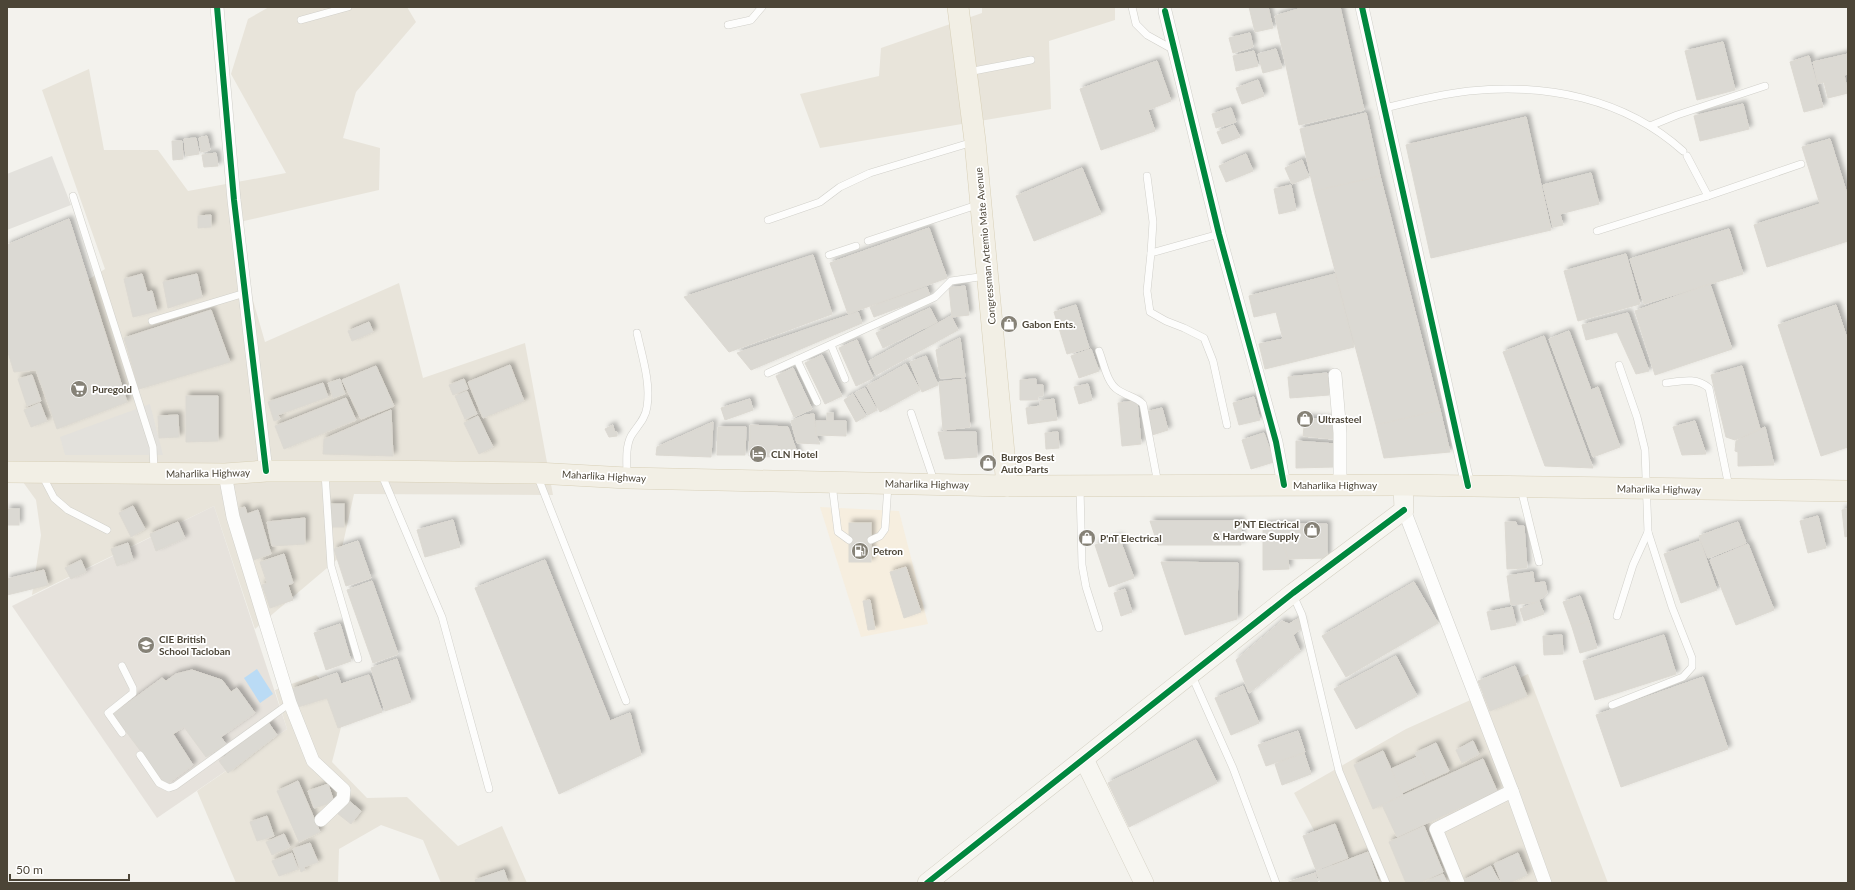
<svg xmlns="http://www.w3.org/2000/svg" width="1855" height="890" font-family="Lato,sans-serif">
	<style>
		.residential { fill: #e8e4da }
		.commercial { fill: #f6eedf }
		.industrial { fill: #e6e2dc }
		.parking { fill: #e3e1dc }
		.water { fill: #badbf5 }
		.building { fill: #dbd9d3; stroke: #dcd9d2; filter: url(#shadow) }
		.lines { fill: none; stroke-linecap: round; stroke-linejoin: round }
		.lane-casing { stroke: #d1d0ca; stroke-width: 8 }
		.street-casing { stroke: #d1d0ca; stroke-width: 14 }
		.secondary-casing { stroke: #d4d0c3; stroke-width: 20 }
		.primary-casing { stroke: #d8d0b8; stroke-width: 22 }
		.lane { stroke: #fdfdfc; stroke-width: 7 }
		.street { stroke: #fdfdfc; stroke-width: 13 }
		.secondary { stroke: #f7f6f1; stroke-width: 19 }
		.primary { stroke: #f2efe5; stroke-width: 21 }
		.cycleway-casing { stroke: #fff; stroke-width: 8 }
		.cycleway { stroke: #00873e; stroke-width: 6 }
		.labels { text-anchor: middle; stroke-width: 3.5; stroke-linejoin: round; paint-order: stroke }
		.street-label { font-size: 10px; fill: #4c4537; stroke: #fff }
		.poi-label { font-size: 10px; font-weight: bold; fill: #4c4537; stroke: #fff; text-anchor: start }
	</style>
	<defs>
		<filter id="shadow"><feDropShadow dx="3.5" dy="-3.5" stdDeviation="2" flood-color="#0004"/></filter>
	</defs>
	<rect width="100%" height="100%" fill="#f3f2ed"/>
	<g class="residential">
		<polygon points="269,7 407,7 416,22 356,92 343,138 380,148 379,190 231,224 265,342 399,283 423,378 525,343 553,495 354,494 340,557 255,629 214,506 32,595 41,535 36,500 7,460 7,331 105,269 42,90 89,69 104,150 158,150 188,191 286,173 231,74 248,19"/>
		<polygon points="982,7 1115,7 1115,20 1049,41 1051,109 820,148 800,94 879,76 881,48 982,13"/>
		<polygon points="1528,674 1608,883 1342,883 1294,793 1406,729"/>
		<polygon points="316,675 347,704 332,762 367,798 407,797 458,846 502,826 527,883 441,883 423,840 381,825 339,849 338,883 236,883 197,791 287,729 275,690"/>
	</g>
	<polygon class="commercial" points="820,507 899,511 928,624 861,637"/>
	<polygon class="industrial" points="214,506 287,729 157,818 12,606"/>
	<g class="parking">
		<polygon points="52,156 71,205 7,230 7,174"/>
		<polygon points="150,404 163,455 65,455 60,437"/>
	</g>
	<polygon class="water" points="257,669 273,694 260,703 244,678"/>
	<g class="building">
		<polygon points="1249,7 1268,7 1273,28 1255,32"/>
		<polygon points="1305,7 1340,7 1364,110 1299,125 1275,16"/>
		<polygon points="1250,33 1253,47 1233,53 1229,38"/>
		<polygon points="1723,42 1735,90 1697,100 1685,51"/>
		<polygon points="1276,49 1282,68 1263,73 1258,54"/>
		<polygon points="1254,51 1258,66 1236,71 1233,56"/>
		<polygon points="1848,54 1848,74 1844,75 1848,93 1828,98 1824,82 1818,84 1813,62"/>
		<polygon points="1809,56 1823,107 1804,112 1790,62"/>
		<polygon points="1157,61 1171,101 1148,110 1155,131 1101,150 1080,89"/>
		<polygon points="1258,80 1264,96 1242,104 1236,88"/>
		<polygon points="1743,104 1749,129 1700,141 1694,116"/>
		<polygon points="1231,108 1236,122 1216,128 1212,114"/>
		<polygon points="1366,113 1380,176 1314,191 1300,129"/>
		<polygon points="1526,117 1551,230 1431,258 1406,145"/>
		<polygon points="1234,125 1240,137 1222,144 1217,132"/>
		<polygon points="207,136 210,150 201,152 199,138"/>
		<polygon points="196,138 199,154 186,156 184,139"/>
		<polygon points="1830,139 1848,197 1848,241 1767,267 1754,225 1820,204 1802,147"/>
		<polygon points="172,141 182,141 183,159 173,160"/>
		<polygon points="216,153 218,166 204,167 202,155"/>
		<polygon points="1246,154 1253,171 1226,182 1219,166"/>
		<polygon points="1302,160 1309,177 1292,184 1285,168"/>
		<polygon points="1082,168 1101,214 1034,241 1016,196"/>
		<polygon points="1591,173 1599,204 1560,214 1563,225 1553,227 1543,185"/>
		<polygon points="1380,176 1440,410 1376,425 1314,191"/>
		<polygon points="1291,185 1296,210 1279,214 1274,189"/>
		<polygon points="211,215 211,227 198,228 198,216"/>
		<polygon points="69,219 127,402 57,429 36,370 14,372 7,349 7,245"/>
		<polygon points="929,228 947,278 848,314 830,263"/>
		<polygon points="1729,229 1743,274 1644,304 1630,259"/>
		<polygon points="1626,254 1640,304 1578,321 1564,271"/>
		<polygon points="813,255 832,314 729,352 684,297"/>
		<polygon points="142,274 147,292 152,291 157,311 133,317 124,279"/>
		<polygon points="197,274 202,297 168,308 163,282"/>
		<polygon points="1335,274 1354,347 1265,369 1259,344 1283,339 1276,312 1254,317 1249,296"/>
		<polygon points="1710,284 1732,349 1655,375 1635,311"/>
		<polygon points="965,286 969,315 952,317 949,288"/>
		<polygon points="927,287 930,296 874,317 870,307"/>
		<polygon points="1076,305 1089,348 1067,354 1054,312"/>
		<polygon points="1836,305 1848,341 1848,447 1821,456 1778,325"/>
		<polygon points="930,308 937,322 883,348 876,333"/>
		<polygon points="211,310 230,362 139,389 124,338"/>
		<polygon points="858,312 862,323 751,370 737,353"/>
		<polygon points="1628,313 1649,371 1636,374 1617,332 1586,340 1582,325"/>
		<polygon points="951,316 958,330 876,375 869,361"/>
		<polygon points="369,322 373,332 352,341 348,331"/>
		<polygon points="1569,331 1591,390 1598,387 1620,447 1593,457 1549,339"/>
		<polygon points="1544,336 1593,468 1545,466 1503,352"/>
		<polygon points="960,338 965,377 940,378 936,350"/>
		<polygon points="857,340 873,378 856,386 839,348"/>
		<polygon points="1091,349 1099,371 1079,378 1071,356"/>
		<polygon points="822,355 842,396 825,404 805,363"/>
		<polygon points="926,356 938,385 922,392 910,362"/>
		<polygon points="906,364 920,390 880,412 867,386"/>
		<polygon points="510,365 524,401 483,418 468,382"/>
		<polygon points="376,366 394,406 361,419 342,380"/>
		<polygon points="1742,366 1760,429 1735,440 1726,437 1711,375"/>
		<polygon points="793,368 812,409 794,417 776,376"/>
		<polygon points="1327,373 1329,395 1290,398 1288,377"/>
		<polygon points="32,375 41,401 27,406 18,379"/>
		<polygon points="340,379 345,394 333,398 328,383"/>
		<polygon points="464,379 468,389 453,395 449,385"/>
		<polygon points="965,379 970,427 943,430 939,382"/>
		<polygon points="1036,379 1036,385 1043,385 1043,396 1038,396 1038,400 1020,400 1020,380"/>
		<polygon points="323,383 328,397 278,415 280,419 274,421 268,402"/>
		<polygon points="1088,384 1092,400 1079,404 1074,387"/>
		<polygon points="865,388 877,410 868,415 855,393"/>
		<polygon points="467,391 477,414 465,419 455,396"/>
		<polygon points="853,394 866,416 856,422 844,400"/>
		<polygon points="186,396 218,396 218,441 186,442"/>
		<polygon points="1254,397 1260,420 1239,425 1233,403"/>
		<polygon points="346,398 356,420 284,449 275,426"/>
		<polygon points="750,399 753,410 725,420 721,408"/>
		<polygon points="1054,399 1057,420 1028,424 1026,408 1040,406 1040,401"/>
		<polygon points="1137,401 1141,444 1122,446 1118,403"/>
		<polygon points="40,403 47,421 31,427 24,410"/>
		<polygon points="1162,408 1168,430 1152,435 1146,412"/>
		<polygon points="391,410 393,456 323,454 324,439"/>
		<polygon points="1440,410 1450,452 1384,458 1376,425"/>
		<rect x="827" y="413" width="6" height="8"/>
		<polygon points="814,414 816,435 820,444 797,443 791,421 805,415"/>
		<polygon points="178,415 179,437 159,438 158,416"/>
		<polygon points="478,416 493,447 479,454 464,423"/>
		<polygon points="1305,418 1334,420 1333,439 1303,436"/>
		<polygon points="816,421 846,421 846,436 816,435"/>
		<polygon points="1695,421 1706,454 1682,455 1673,427"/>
		<polygon points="713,422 711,457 656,455 657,447"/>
		<polygon points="613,425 614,431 617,432 617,436 609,437 605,429"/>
		<polygon points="750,425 788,427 799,458 749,456"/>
		<polygon points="718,427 746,427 745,455 717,455"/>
		<polygon points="1765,427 1774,465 1738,466 1738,452 1735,451 1736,441"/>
		<polygon points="938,432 976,432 977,457 945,459"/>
		<polygon points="1058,432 1059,448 1046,449 1045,433"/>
		<polygon points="1264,433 1274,462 1251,469 1242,440"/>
		<polygon points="1296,441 1336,444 1334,467 1296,468"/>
		<rect x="328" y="504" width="16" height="23"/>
		<polygon points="133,506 145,529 131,537 119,513"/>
		<polygon points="245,507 247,514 258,510 271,554 253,560 238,509"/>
		<rect x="7" y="509" width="12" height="16"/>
		<polygon points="1848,509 1848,536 1845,537 1842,510"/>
		<polygon points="1818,516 1826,548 1808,553 1800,521"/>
		<polygon points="305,518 305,544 272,546 267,522"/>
		<polygon points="453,520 460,547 425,557 417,530"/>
		<polygon points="1150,521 1241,521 1241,545 1158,545"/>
		<polygon points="178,522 185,538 156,551 150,534"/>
		<polygon points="1505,522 1516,522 1517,526 1524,526 1527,568 1507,569"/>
		<polygon points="1738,522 1746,543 1708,558 1699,536"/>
		<rect x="849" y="523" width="22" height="39"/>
		<polygon points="1278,524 1327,524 1327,558 1288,559"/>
		<polygon points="1278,524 1288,559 1289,569 1263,570 1263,525"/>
		<polygon points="1119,537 1134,578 1109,587 1095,545"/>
		<polygon points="358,541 371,578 346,586 334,549"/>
		<polygon points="1700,541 1717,590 1681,603 1664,554"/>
		<polygon points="128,543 133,560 117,566 111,549"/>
		<polygon points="1748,544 1774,610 1736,625 1710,560"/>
		<polygon points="284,554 293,583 288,585 293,600 270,608 262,585 267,583 260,562"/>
		<polygon points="81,560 86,572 71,579 65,568"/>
		<polygon points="545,560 610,721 630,713 641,755 559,794 475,588"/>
		<polygon points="1161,562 1238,563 1237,619 1185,635"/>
		<polygon points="906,567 921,612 904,618 890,572"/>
		<polygon points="44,570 48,585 7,595 7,579"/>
		<polygon points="1533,572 1534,583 1545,582 1547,593 1543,598 1539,599 1539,602 1511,605 1507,576"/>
		<polygon points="372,581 398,654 373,663 347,590"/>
		<polygon points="1414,582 1438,623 1346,677 1322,636"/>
		<polygon points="1125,589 1132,612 1121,616 1114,593"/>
		<polygon points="1580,596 1589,621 1572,627 1563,602"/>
		<polygon points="870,600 875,629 868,630 863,601"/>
		<polygon points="1539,601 1544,614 1524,621 1520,609"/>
		<polygon points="1512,607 1516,625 1491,630 1487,612"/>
		<polygon points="1299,618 1302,628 1293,635 1300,651 1249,693 1236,660 1282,621 1289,624"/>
		<polygon points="1589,621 1597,648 1580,653 1572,627"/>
		<polygon points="340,624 351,661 326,670 314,633"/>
		<polygon points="1562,635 1563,654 1544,655 1543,636"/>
		<polygon points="1664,635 1676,674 1595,700 1583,661"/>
		<polygon points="1396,656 1417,696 1356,729 1334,689"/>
		<polygon points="397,659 411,702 385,711 371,668"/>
		<polygon points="1515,666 1527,696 1490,711 1478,681"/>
		<polygon points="192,670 222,680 231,692 237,688 255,713 221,737 226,744 206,757 184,727 173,734 193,765 166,785 113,714 162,678 166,681 176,674"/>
		<polygon points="337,673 341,684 369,675 382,712 338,728 327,698 298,707 292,689"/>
		<polygon points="1703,677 1728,749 1621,787 1596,715"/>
		<polygon points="1243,686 1259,723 1231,735 1215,698"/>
		<polygon points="268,722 277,735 228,773 219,761"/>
		<polygon points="1298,731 1305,752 1266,766 1258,745"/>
		<polygon points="1196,740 1217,783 1129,827 1108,783"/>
		<polygon points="1473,741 1479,754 1462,763 1456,750"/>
		<polygon points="1436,743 1449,771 1427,781 1415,753"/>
		<polygon points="1383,751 1403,795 1373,809 1354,765"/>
		<polygon points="1304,753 1311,774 1282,785 1275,764"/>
		<polygon points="1417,757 1427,781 1402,793 1391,769"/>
		<polygon points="1483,759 1497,791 1397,837 1382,805"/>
		<polygon points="298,781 320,832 299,842 277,791"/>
		<polygon points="328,784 334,802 314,808 308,791"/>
		<polygon points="348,800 361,811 351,824 337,813"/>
		<polygon points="267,816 274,836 257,841 250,822"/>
		<polygon points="1335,824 1348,858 1316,870 1303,836"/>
		<polygon points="1424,826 1443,872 1419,883 1406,883 1389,842"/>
		<polygon points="284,834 290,847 272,855 266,842"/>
		<polygon points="310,843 318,862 304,867 305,870 301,872 293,849"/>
		<polygon points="1368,852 1379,883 1321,883 1316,872"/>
		<polygon points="292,853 298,869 279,876 272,861"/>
		<polygon points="1518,853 1527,875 1509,883 1502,883 1494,864"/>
		<polygon points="1491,866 1500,883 1463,883 1462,881"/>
		<polygon points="504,870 508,883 476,883 475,880"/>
		<polygon points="1315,873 1318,883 1286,883"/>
		<polygon points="1443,874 1447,883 1426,883 1426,881"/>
	</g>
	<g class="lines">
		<g class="lane-casing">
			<g id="lane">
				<polyline points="1132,7 1136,24 1147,35 1174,50"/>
				<polyline points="301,20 348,7"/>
				<polyline points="728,25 751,20 762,7"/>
				<polyline points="968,72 1031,60"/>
				<path d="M1385 108C1413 101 1441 94 1469 91 1546 83 1624 98 1683 151"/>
				<polyline points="1650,126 1677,115 1765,86"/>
				<polyline points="1687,156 1708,196"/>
				<polyline points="1147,176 1153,222 1151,253"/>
				<polyline points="73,196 153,447 154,471"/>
				<polyline points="768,220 820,202 840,187 870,173 973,142"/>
				<polyline points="1597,231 1708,196 1801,164"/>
				<polyline points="1219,234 1151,253 1147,291 1150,312 1166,321 1184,328 1204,338 1213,361 1227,425"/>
				<polyline points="868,241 980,204"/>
				<polyline points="829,255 856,246"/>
				<polyline points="152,321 245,293"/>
				<polyline points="831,345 845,379"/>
				<path d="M1099 351C1104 364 1107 383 1118 390 1127 396 1136 397 1143 404L1158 484"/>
				<polyline points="797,360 817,402"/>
				<polyline points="768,373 935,297 951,281 986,276"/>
				<path d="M1666 383C1682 381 1696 377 1709 388L1729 487"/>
				<polyline points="911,413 934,481"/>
				<polyline points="325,473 331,566 358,659"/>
				<polyline points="381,473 442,617 489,789"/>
				<polyline points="42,475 54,498 68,510 107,530"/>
				<polyline points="537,475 626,701"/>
				<path d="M627 476C627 463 625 448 631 436 637 426 645 420 647 407 651 383 642 356 637 333"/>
				<polyline points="832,484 838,532 849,540"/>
				<polyline points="1080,488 1082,565 1086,587 1099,628"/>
				<polyline points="1521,489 1539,562"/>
				<polyline points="871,540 880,536 885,529 888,485"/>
				<polyline points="1293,595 1302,615 1339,771 1386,883"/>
				<polyline points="1617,616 1633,565 1648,532 1645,450 1637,417 1619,365"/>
				<polyline points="1192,676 1233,768 1276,883"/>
				<polyline points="1612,705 1683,677 1692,667 1692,658 1672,607 1648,532"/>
				<polyline points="122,733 108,713 133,693 133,688 122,666"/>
				<polyline points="140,755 159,783 169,788 175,786 290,703"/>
			</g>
		</g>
		<g class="street-casing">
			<g id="street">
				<polyline points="217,7 234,200 266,471"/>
				<polyline points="1362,7 1468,486"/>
				<polyline points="1165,11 1219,234 1276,442 1284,485"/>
				<polyline points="1335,375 1340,433 1340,485"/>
				<polyline points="225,474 233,517 290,703 313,761 344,790 343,799 321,820"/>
				<polyline points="1404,510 1512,791 1545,883"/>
				<polyline points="1458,883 1436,829 1512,791"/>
			</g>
		</g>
		<g class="secondary-casing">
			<g id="secondary">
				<polyline points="1084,759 1144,883"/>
				<polyline points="927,883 1293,593 1404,510 1403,485"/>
			</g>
		</g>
		<g class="primary-casing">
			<g id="primary">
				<polyline points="958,7 975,141 1007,486"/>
				<polyline points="7,472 225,474 266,471 380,471 536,473 627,478 1007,486 1403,485 1848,491"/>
			</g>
		</g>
		<use href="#lane" class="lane"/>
		<use href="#street" class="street"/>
		<use href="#secondary" class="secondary"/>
		<use href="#primary" class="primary"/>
		<g class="cycleway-casing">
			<g id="cycleway">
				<polyline points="217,7 234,200 266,471"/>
				<polyline points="1362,7 1468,486"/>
				<polyline points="1165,11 1219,234 1276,442 1284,485"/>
				<polyline points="927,883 1293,593 1404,510"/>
			</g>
		</g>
		<use href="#cycleway" class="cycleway"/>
	</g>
	<defs>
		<g id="shop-disc" transform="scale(0.9)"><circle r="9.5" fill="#868277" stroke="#fff"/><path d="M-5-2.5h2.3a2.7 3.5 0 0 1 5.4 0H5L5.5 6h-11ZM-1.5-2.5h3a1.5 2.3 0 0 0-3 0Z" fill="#fff"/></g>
		<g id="supermarket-disc" transform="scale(0.9)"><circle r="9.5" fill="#868277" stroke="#fff"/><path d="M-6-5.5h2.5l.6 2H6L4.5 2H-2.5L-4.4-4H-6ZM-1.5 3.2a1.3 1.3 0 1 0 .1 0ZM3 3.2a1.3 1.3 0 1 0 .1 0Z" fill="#fff"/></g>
		<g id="hotel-disc" transform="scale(0.9)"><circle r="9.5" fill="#868277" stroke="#fff"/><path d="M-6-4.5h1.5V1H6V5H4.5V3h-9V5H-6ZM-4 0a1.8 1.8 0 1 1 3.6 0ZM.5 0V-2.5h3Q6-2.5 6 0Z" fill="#fff"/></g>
		<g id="fuel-disc" transform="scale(0.9)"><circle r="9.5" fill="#868277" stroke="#fff"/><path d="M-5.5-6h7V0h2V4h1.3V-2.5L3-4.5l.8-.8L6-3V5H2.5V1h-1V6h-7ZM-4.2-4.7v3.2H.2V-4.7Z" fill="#fff"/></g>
		<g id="school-disc" transform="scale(0.9)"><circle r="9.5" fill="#868277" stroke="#fff"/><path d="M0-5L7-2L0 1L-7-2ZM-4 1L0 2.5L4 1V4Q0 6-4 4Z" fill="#fff"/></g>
	</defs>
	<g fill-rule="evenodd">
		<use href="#shop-disc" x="1009" y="324"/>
		<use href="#supermarket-disc" x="79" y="389"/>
		<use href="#shop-disc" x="1305" y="419"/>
		<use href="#hotel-disc" x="758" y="454"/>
		<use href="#shop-disc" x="988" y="463"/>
		<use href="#shop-disc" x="1312" y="530"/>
		<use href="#shop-disc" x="1087" y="538"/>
		<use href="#fuel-disc" x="860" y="551"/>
		<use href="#school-disc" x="146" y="645"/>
	</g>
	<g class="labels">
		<g class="street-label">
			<text transform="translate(985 246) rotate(-95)" y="4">Congressman Artemio Mate Avenue</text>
			<text transform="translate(208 473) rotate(-1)" y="4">Maharlika Highway</text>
			<text transform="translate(604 476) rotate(3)" y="4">Maharlika Highway</text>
			<text transform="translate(927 484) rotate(1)" y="4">Maharlika Highway</text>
			<text x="1335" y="489">Maharlika Highway</text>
			<text transform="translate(1659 489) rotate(1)" y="4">Maharlika Highway</text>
		</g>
		<g class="poi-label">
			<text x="1022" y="328">Gabon Ents.</text>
			<text x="92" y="393">Puregold</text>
			<text x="1318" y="423">Ultrasteel</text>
			<text x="771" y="458">CLN Hotel</text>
			<text x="1001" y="461">Burgos Best<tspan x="1001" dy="12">Auto Parts</tspan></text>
			<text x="1299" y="528" text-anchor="end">P'NT Electrical<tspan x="1299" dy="12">&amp; Hardware Supply</tspan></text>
			<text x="1100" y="542">P'nT Electrical</text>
			<text x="873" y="555">Petron</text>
			<text x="159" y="643">CIE British<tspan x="159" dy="12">School Tacloban</tspan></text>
		</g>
	</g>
	<rect width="1855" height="890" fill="none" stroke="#4c4537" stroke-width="16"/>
	<path d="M10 874v6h119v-6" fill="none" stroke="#4c4537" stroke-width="2"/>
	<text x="16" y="874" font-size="12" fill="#4c4537" stroke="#ffffff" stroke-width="3" paint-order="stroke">50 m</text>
</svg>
